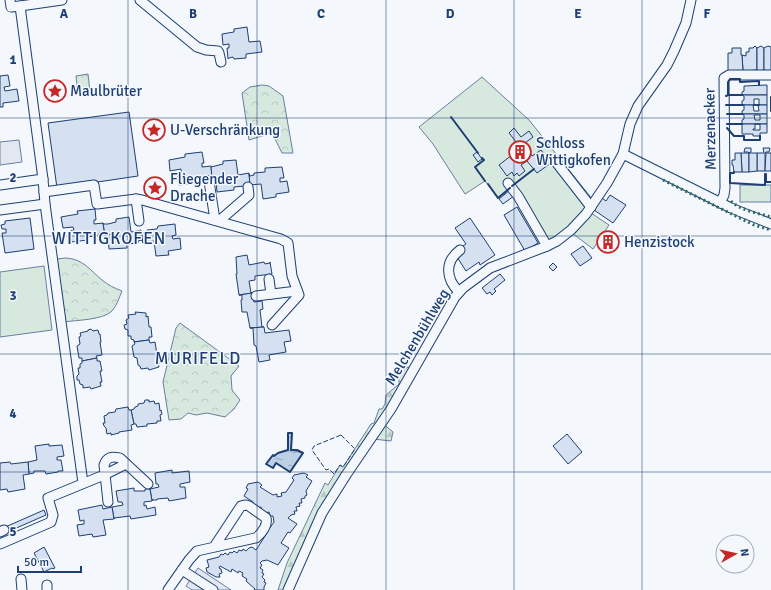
<svg xmlns="http://www.w3.org/2000/svg" width="771" height="590" font-family="Signika,sans-serif">
	<style>
		.forest { fill: url(#forest-firs); stroke: #687fa3 }
		.park { fill: url(#park-crowns); stroke: #687fa3 }
		.garden { fill: #d7e8df; stroke: #687fa3 }
		.parking { fill: #e3e8f0; stroke: #687fa3 }
		.water { fill: url(#water-ripples); stroke: #687fa3 }
		.building { fill: #d5e0f0; stroke: #1d3f73; fill-rule: evenodd }
		.lines { fill: none; stroke-linecap: round; stroke-linejoin: round }
		.minor-casing { stroke: #1d3f73; stroke-width: 11 }
		.minor { stroke: #f4f7fb; stroke-width: 9 }
		.hedge { stroke: #2c6c60; stroke-width: 3; stroke-dasharray: 2 3; stroke-linecap: butt }
		.fence { stroke: #1d3f73; stroke-width: 1; stroke-dasharray: 5 2; stroke-linecap: butt }
		.wall { stroke: #1d3f73; stroke-width: 2 }
		.grid { fill: none; stroke: #1d3f73; stroke-width: 1; stroke-opacity: 0.55 }
		.labels { text-anchor: middle; stroke-width: 3; stroke-linejoin: round; paint-order: stroke }
		.poi-label { font-size: 15px; fill: #1d3f73; stroke: #f4f7fb; text-anchor: start }
		.street-label { font-size: 15px; fill: #1d3f73; stroke: #f4f7fb }
		.quarter-label { font-size: 17px; letter-spacing: 1px; fill: #1d3f73; stroke: #f4f7fb }
		.grid-label { font-size: 13px; text-anchor: middle; font-weight: bold; fill: #1d3f73; stroke: #f4f7fb; stroke-width: 3; stroke-linejoin: round; paint-order: stroke }
	</style>
	<defs>
		<pattern id="forest-firs" width="22" height="20" patternUnits="userSpaceOnUse"><rect width="22" height="20" fill="#d7e8df"/><path d="M5 1l3.5 6h-7zM16 11l3.5 6h-7z" fill="#b8c8c3"/></pattern>
		<pattern id="park-crowns" width="20" height="18" patternUnits="userSpaceOnUse"><rect width="20" height="18" fill="#d7e8df"/><path d="M2 6a3 3 0 1 1 6 0M12 15a3 3 0 1 1 6 0" fill="none" stroke="#b8c8c3"/></pattern>
		<pattern id="water-ripples" width="26" height="14" patternUnits="userSpaceOnUse"><rect width="26" height="14" fill="#bed0e5"/><path d="M2 4q2-2 4 0t4 0M15 11q2-2 4 0t4 0" fill="none" stroke="#9aaabe"/></pattern>
	</defs>
	<rect width="100%" height="100%" fill="#f4f7fb"/>
	<polygon class="forest" points="408,367 413,369 381,422 393,432 391,441 373,439 345,474 289,590 278,590 287,563 325,483 328,485 340,465 343,467 371,424 374,423 379,409 382,409 385,404 386,395 399,384 399,380 398,376 400,372"/>
	<g class="park">
		<polygon points="88,74 90,91 78,93 76,76"/>
		<polygon points="262,85 269,86 283,96 293,153 282,153 272,133 249,140 242,93 250,87"/>
		<path d="M66 258C83 259 90 270 102 280 108 285 114 288 122 291 119 298 117 305 112 311 103 320 77 320 64 322L57 259Z"/>
		<polygon points="180,323 239,366 231,376 232,390 240,400 234,409 225,417 207,413 196,415 188,413 181,419 169,420 163,382 176,328"/>
	</g>
	<g class="garden">
		<path d="M482 77 529 120 593 200C579 218 568 229 549 241L512 187 498 198 485 181 465 194 433 144 419 127Z"/>
		<rect x="740" y="185" width="31" height="17"/>
		<polygon points="591,213 609,225 593,249 572,233"/>
		<polygon points="44,266 52,330 0,337 0,272"/>
	</g>
	<g class="parking">
		<polygon points="19,140 22,162 0,165 0,142"/>
		<polygon points="198,568 231,590 192,590 186,586"/>
	</g>
	<polygon class="water" points="288,433 292,433 291,450 303,453 290,472 276,463 273,468 266,464 273,455 274,456 278,453 288,450"/>
	<g class="building">
		<polygon points="247,27 249,42 260,41 262,52 246,54 246,58 234,59 233,57 229,58 228,59 227,48 229,48 229,44 223,45 222,34 234,32 234,29"/>
		<polygon points="755,46 757,48 757,70 743,71 742,55 746,56 746,52 749,52 749,48 753,48"/>
		<polygon points="761,46 764,48 764,70 759,71 757,70 757,48"/>
		<polygon points="768,46 771,47 771,70 770,71 764,70 764,48"/>
		<polygon points="732,48 741,48 741,55 742,55 743,71 728,71 728,53 732,53"/>
		<polygon points="8,75 10,86 4,87 5,91 17,89 19,101 3,103 3,107 0,107 0,76"/>
		<polygon points="767,85 767,95 742,95 742,92 744,91 744,86"/>
		<path d="M742 95H767V105H742V101L744 100V96ZM754 99H759V105H754Z"/>
		<path d="M742 105H767V114H742V111L744 110V105ZM753 105H760H758L759 111H754Z"/>
		<polygon points="129,112 138,176 57,188 48,123"/>
		<path d="M742 114H767V124H742V120L744 119V115ZM754 115H760V120H755Z"/>
		<path d="M742 124H767V133H760V136H753V134H742ZM755 124H760V130H753V129H755Z"/>
		<polygon points="514,128 521,137 529,131 533,137 525,143 527,145 522,149 524,152 516,158 519,162 530,153 532,156 541,150 551,163 537,173 527,161 521,165 525,171 519,176 517,173 514,176 512,172 507,176 499,165 521,148 509,133"/>
		<polygon points="745,148 751,148 751,152 749,153 749,172 742,172 741,153 749,153 748,152 744,152"/>
		<polygon points="763,148 770,148 769,152 766,152 765,153 765,171 757,171 757,153 764,153"/>
		<polygon points="202,152 204,163 202,163 202,167 211,166 212,177 212,175 207,176 207,178 196,180 196,183 179,185 177,173 181,173 181,169 170,171 169,160 185,157 185,154"/>
		<polygon points="477,152 482,159 478,162 473,155"/>
		<polygon points="735,153 741,153 742,172 734,172 733,165 732,165 732,160 735,160"/>
		<polygon points="749,153 757,153 757,171 749,172"/>
		<polygon points="766,153 771,153 771,171 765,171"/>
		<polygon points="236,160 238,175 249,173 250,184 250,183 245,184 245,186 234,187 234,190 217,192 216,181 220,181 220,177 212,178 211,167 223,164 223,161"/>
		<polygon points="282,167 284,178 280,178 280,182 287,181 289,192 276,194 276,197 263,199 261,184 250,185 249,174 250,176 254,175 254,173 265,172 265,168"/>
		<polygon points="510,190 514,196 503,204 499,199"/>
		<polygon points="610,195 626,205 613,223 594,210 602,198 606,201"/>
		<polygon points="517,207 538,243 525,251 504,215"/>
		<polygon points="95,209 96,220 94,220 94,224 103,223 105,235 104,233 99,233 99,235 88,237 88,240 71,242 70,231 74,230 73,227 63,228 61,217 78,214 77,211"/>
		<polygon points="129,217 131,232 141,230 143,243 142,240 138,241 138,243 127,244 127,248 109,249 108,238 112,238 112,234 105,235 103,223 104,224 108,224 116,222 116,219"/>
		<polygon points="30,218 34,249 5,253 2,233 6,233 6,229 2,229 1,225 5,224 5,221"/>
		<polygon points="470,218 495,255 480,265 479,262 466,271 457,257 460,248 466,244 455,228"/>
		<polygon points="175,224 176,235 172,236 173,239 180,238 181,249 168,251 169,255 156,256 154,241 143,243 141,230 142,233 147,232 147,230 157,229 158,226"/>
		<polygon points="606,234 617,241 611,250 600,243"/>
		<polygon points="583,246 592,258 580,266 571,254"/>
		<polygon points="247,255 249,265 264,262 265,264 270,263 270,262 272,274 255,276 255,280 249,281 251,293 252,293 239,295 236,274 237,274 236,257"/>
		<polygon points="553,263 557,267 553,271 549,267"/>
		<polygon points="500,274 505,280 494,289 496,291 492,295 490,292 487,294 482,288"/>
		<polygon points="252,293 254,302 262,301 263,309 260,310 262,327 264,327 250,328 247,312 242,312 241,300 242,300 242,295 239,295"/>
		<polygon points="135,312 146,313 146,317 148,316 149,327 151,327 152,337 149,337 149,340 134,342 134,340 131,339 131,336 128,336 128,330 125,329 124,325 127,324 126,320 129,318 128,315 136,314"/>
		<polygon points="264,327 265,333 289,330 291,341 284,342 286,352 269,355 270,360 259,362 256,346 254,345 253,328 250,328"/>
		<polygon points="91,329 93,331 98,330 99,334 100,334 101,342 100,342 102,355 96,356 97,358 82,361 82,358 79,358 77,346 80,344 79,337 81,336 80,333 88,331 88,330"/>
		<polygon points="149,340 150,343 155,342 157,355 158,355 160,363 158,363 159,367 149,370 148,368 141,369 140,366 138,365 137,358 134,357 132,346 135,344 134,342"/>
		<polygon points="97,358 97,361 100,361 102,371 100,371 102,382 100,382 101,386 91,389 90,387 83,388 83,385 80,384 79,380 77,380 77,376 79,374 78,368 80,368 80,364 82,363 82,361"/>
		<polygon points="145,400 149,400 149,402 154,401 155,404 159,403 160,411 161,410 162,414 160,415 161,421 157,421 157,423 147,424 147,426 137,427 136,424 134,424 131,410 134,409 135,407 138,406 138,404 144,403"/>
		<polygon points="128,407 129,410 131,410 134,424 131,425 132,430 119,432 119,433 111,435 111,433 107,434 106,428 104,426 103,423 105,423 104,416 107,415 108,413 115,412 116,409"/>
		<polygon points="567,434 582,452 568,464 553,446"/>
		<polygon points="49,444 49,446 62,445 64,456 57,457 57,460 61,460 63,471 58,471 58,472 46,474 45,471 34,471 34,473 29,474 28,462 37,460 35,446"/>
		<polygon points="10,462 11,464 28,462 29,474 23,475 25,489 8,492 7,489 0,490 0,463"/>
		<polygon points="172,470 172,473 189,471 190,482 180,484 180,487 185,487 186,498 169,501 168,498 157,499 157,500 152,500 152,499 152,501 150,489 159,487 158,484 156,484 155,473"/>
		<polygon points="304,473 308,475 306,477 312,481 306,491 307,495 305,496 305,498 301,499 302,503 299,503 300,506 296,507 297,511 294,511 295,514 291,515 288,518 297,524 290,533 288,532 281,543 289,548 278,565 267,560 262,561 260,563 262,565 260,568 263,570 262,573 264,574 262,577 265,580 264,582 266,583 264,587 264,590 254,590 255,589 246,581 247,579 242,576 243,573 239,571 238,573 232,569 231,572 220,566 219,568 221,569 222,573 219,574 220,577 216,577 207,572 206,568 209,567 207,560 219,557 221,554 223,555 225,553 228,555 230,552 232,553 234,551 237,553 239,550 242,551 243,549 246,551 249,548 252,547 256,550 267,533 263,531 266,527 269,529 274,522 273,516 270,516 269,512 265,513 265,511 262,511 261,507 257,508 257,506 254,506 253,502 244,496 248,489 246,488 248,484 258,482 262,485 260,487 273,495 277,494 277,497 282,496 281,493 286,492 294,480 292,478 294,475"/>
		<polygon points="134,488 134,491 145,491 145,489 150,489 152,501 144,502 144,506 146,505 147,509 155,507 156,515 131,519 130,516 114,518 114,519 112,507 123,505 122,502 118,502 116,491"/>
		<polygon points="102,505 103,509 112,507 114,519 103,520 106,535 93,537 92,534 79,536 77,525 84,524 84,520 80,521 78,510"/>
		<polygon points="44,510 46,515 5,533 3,528"/>
		<polygon points="44,547 55,568 53,569 52,568 44,572 34,553"/>
	</g>
	<g class="lines">
		<g class="minor-casing">
			<g id="minor">
				<polyline points="10,0 11,7 20,6 43,179 45,204 83,483"/>
				<polyline points="140,0 197,47 206,50 218,51 219,53 221,62"/>
				<polyline points="20,6 62,0"/>
				<polyline points="623,154 731,208 771,224"/>
				<polyline points="556,162 591,207"/>
				<polyline points="209,181 215,220"/>
				<polyline points="508,183 518,196 547,246"/>
				<polyline points="0,185 43,179"/>
				<polyline points="44,192 94,185 97,204 136,199 142,200 281,239 288,243 292,276 299,295 272,325"/>
				<polyline points="136,199 139,221"/>
				<polyline points="720,203 724,195 725,188 724,78 729,75 771,75"/>
				<polyline points="0,210 45,204"/>
				<polyline points="219,221 249,195 248,187"/>
				<polyline points="269,279 271,294"/>
				<path d="M459 292C446 279 444 262 460 250"/>
				<polyline points="256,296 297,291"/>
				<path d="M108 502 104 465C107 457 111 456 120 458L148 484"/>
				<polyline points="0,532 4,530"/>
				<polyline points="0,544 51,522 53,515 48,498 104,475 126,464"/>
				<polyline points="182,570 213,590"/>
				<polyline points="21,579 22,590"/>
				<polyline points="47,585 47,590"/>
				<path d="M168 590 189 560 197 551 255 538H256C262 533 268 525 266 518L249 506 246 505 241 506 214 547"/>
				<polyline points="288,590 322,513 346,475 391,409 455,297 463,288 490,268 547,246 557,241 571,230 586,214 607,183 623,154 630,124 638,106 667,65 674,51 686,23 691,0"/>
			</g>
		</g>
		<use href="#minor" class="minor"/>
		<g class="hedge">
			<polyline points="663,180 754,225 771,230"/>
			<path d="M731 201C741 211 758 213 771 217"/>
		</g>
		<polygon class="fence" points="341,435 355,449 343,467 340,465 334,474 329,469 326,470 312,450 314,446"/>
		<g class="wall">
			<polyline points="728,95 742,95"/>
			<polyline points="726,96 728,95 728,82 730,79 740,79 740,82 759,81 759,85"/>
			<polyline points="771,97 771,111"/>
			<polyline points="726,105 742,105"/>
			<polyline points="727,114 742,114"/>
			<polyline points="451,117 478,153"/>
			<polyline points="727,124 742,124"/>
			<polyline points="727,128 734,136 744,136 744,140 760,140 760,136"/>
			<polyline points="482,158 484,160 475,167 485,181"/>
			<polyline points="734,172 734,173 730,173 730,183 765,185 765,174 766,174 766,182 771,182"/>
			<polyline points="488,184 498,198 510,188"/>
			<polyline points="512,186 534,169"/>
			<polygon points="288,433 292,433 291,450 297,450 303,453 290,472 276,463 273,468 266,464 273,455 274,456 278,453 288,450"/>
		</g>
	</g>
	<path class="grid" d="M128 0V590M257 0V590M386 0V590M514 0V590M642 0V590M0 118H771M0 236H771M0 354H771M0 472H771"/>
	<defs>
		<g id="sight-ring" transform="scale(1.15)"><circle r="9.5" fill="#f4f7fb" stroke="#c62828" stroke-width="1.5"/><path d="M0-6L1.8-2.2L6-1.7L2.9 1.2L3.7 5.4L0 3.3L-3.7 5.4L-2.9 1.2L-6-1.7L-1.8-2.2Z" fill="#c62828"/></g>
		<g id="building-ring" transform="scale(1.15)"><circle r="9.5" fill="#f4f7fb" stroke="#c62828" stroke-width="1.5"/><path d="M-4-6H4V6H1V3H-1V6H-4ZM-2.5-4.3h1.7v1.8h-1.7ZM.8-4.3h1.7v1.8H.8ZM-2.5-1h1.7V.8h-1.7ZM.8-1h1.7V.8H.8Z" fill="#c62828"/></g>
	</defs>
	<g fill-rule="evenodd">
		<use href="#sight-ring" x="55" y="91"/>
		<use href="#sight-ring" x="154" y="130"/>
		<use href="#building-ring" x="520" y="152"/>
		<use href="#sight-ring" x="155" y="188"/>
		<use href="#building-ring" x="608" y="242"/>
	</g>
	<g class="labels">
		<g class="poi-label">
			<text x="70" y="96">Maulbrüter</text>
			<text x="170" y="135">U-Verschränkung</text>
			<text x="536" y="148">Schloss<tspan x="536" dy="17">Wittigkofen</tspan></text>
			<text x="170" y="184">Fliegender<tspan x="170" dy="17">Drache</tspan></text>
			<text x="624" y="247">Henzistock</text>
		</g>
		<g class="street-label">
			<text transform="translate(710 129) rotate(-91)" y="5">Merzenacker</text>
			<text transform="translate(417 337) rotate(-59)" y="5">Melchenbühlweg</text>
		</g>
		<g class="quarter-label">
			<text x="109" y="244">WITTIGKOFEN</text>
			<text x="198" y="364">MURIFELD</text>
		</g>
	</g>
	<g class="grid-label">
		<text x="64" y="18">A</text>
		<text x="193" y="18">B</text>
		<text x="321" y="18">C</text>
		<text x="450" y="18">D</text>
		<text x="578" y="18">E</text>
		<text x="707" y="18">F</text>
		<text x="13" y="64">1</text>
		<text x="13" y="182">2</text>
		<text x="13" y="300">3</text>
		<text x="13" y="418">4</text>
		<text x="13" y="536">5</text>
	</g>
	<g transform="translate(735 554) rotate(82)"><circle r="19" fill="#f4f7fb" stroke="#9eadc5"/>
	<path d="M0-3L7 15L0 10L-7 15Z" fill="#c62828"/>
	<text y="-6" font-size="11" font-weight="bold" text-anchor="middle" fill="#1d3f73">N</text>
	</g>
	<path d="M18 566v6h63v-6" fill="none" stroke="#1d3f73" stroke-width="2"/>
	<text x="24" y="566" font-size="12" fill="#1d3f73" stroke="#f4f7fb" stroke-width="3" paint-order="stroke">50 m</text>
</svg>
